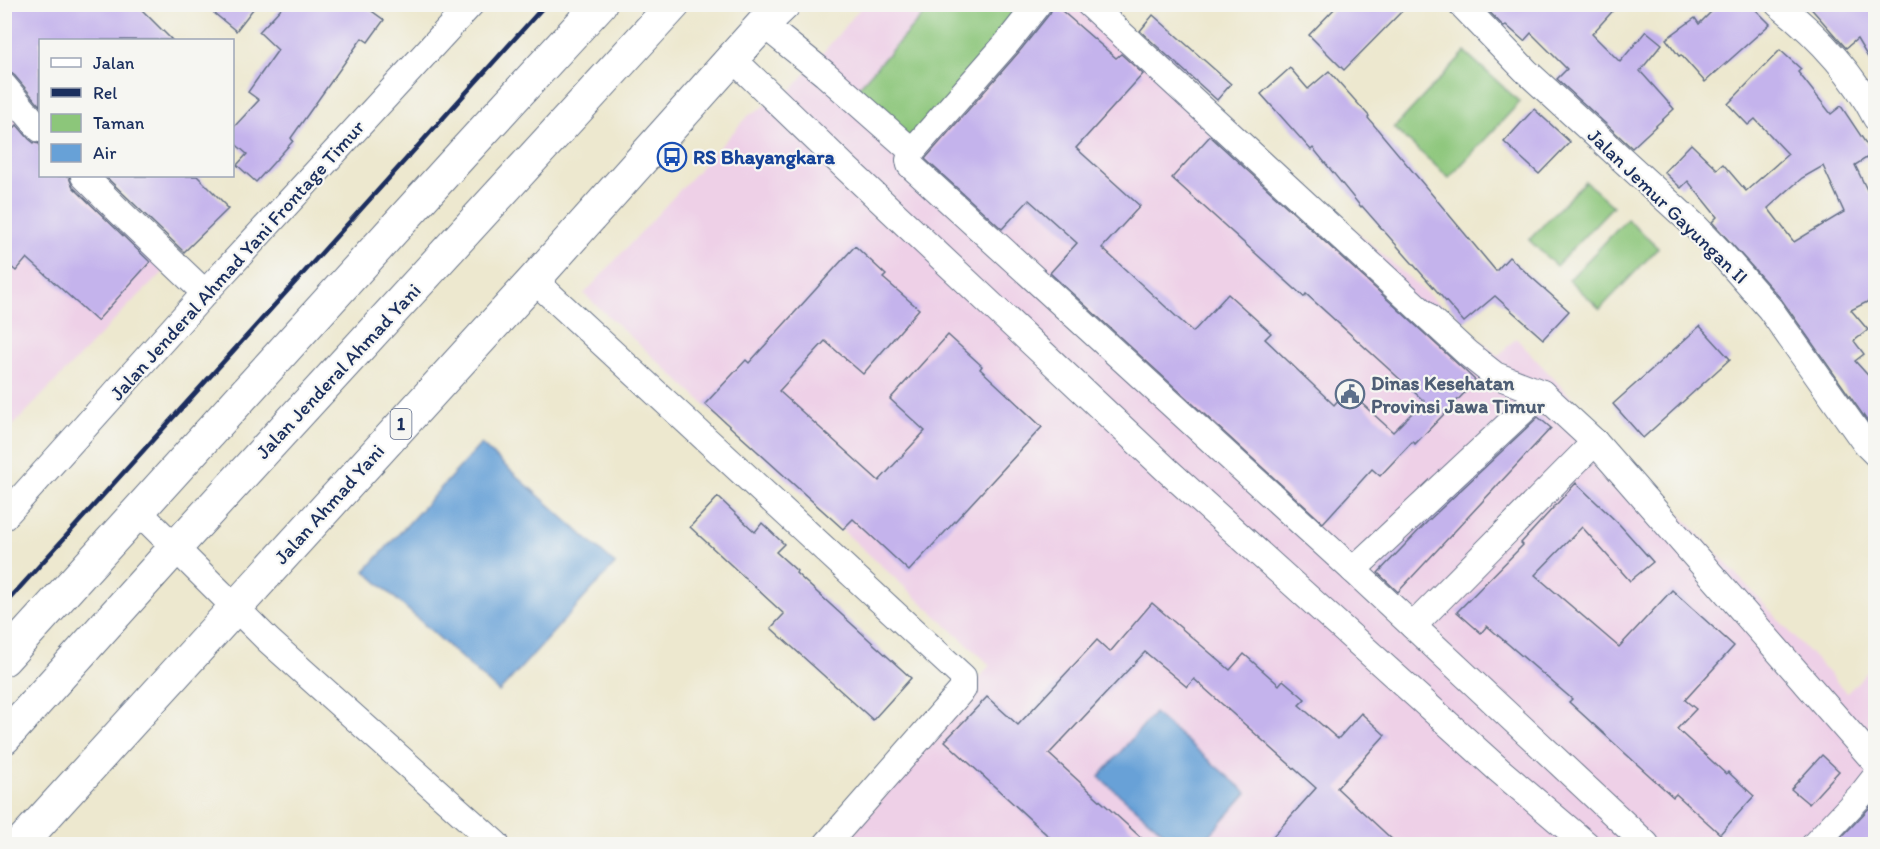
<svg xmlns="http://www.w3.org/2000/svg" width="1880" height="849" font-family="Itim,sans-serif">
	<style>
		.built { fill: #eed0e7 }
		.green { fill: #8cc67a; stroke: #547a6c; stroke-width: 1.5 }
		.water { fill: #67a1d7; stroke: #41689a; stroke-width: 1.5 }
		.building { fill: #c4b3ec; fill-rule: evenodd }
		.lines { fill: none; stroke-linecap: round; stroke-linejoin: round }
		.minor-casing { stroke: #647086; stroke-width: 28 }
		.highway-casing { stroke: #647086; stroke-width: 35 }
		.minor { stroke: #fff; stroke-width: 26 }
		.highway { stroke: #fff; stroke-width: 33 }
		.rail { stroke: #1b2f5e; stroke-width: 4.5 }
		.labels { text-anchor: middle; stroke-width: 4.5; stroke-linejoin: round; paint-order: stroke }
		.shield { fill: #f6f6f2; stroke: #5d6b8a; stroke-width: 1.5 }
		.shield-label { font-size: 18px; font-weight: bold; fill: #1b2f5e }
		.transit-label { font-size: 20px; font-weight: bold; fill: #164399; stroke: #f6f6f2; text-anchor: start }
		.street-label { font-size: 20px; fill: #1b2f5e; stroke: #f6f6f2 }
		.service-label { font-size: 20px; font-weight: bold; fill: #4e5e75; stroke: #f6f6f2; text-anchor: start }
	</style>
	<rect width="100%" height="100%" fill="#f6f6f2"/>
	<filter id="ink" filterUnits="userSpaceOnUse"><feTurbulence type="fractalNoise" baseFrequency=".0167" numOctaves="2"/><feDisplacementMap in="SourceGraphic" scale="12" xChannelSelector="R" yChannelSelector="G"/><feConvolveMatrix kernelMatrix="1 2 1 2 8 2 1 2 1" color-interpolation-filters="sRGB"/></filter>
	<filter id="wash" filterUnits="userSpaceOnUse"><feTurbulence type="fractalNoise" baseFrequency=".008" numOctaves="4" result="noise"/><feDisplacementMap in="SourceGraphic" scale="24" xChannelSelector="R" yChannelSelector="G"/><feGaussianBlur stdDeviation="1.35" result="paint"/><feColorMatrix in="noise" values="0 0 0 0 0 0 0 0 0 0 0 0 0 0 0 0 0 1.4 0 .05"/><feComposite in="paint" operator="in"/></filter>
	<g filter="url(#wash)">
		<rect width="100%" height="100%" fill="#ede8cf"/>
		<g class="built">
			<polygon points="863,5 1100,5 1498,356 1516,338 1847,693 1875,664 1875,844 846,844 990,665 584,294 748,116 793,88"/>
			<polygon points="5,94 40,133 40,176 80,176 171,265 127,307 5,434"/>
		</g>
		<g class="green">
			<polygon points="932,5 1036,5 913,142 855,91"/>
			<polygon points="1465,52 1520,102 1449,178 1394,128"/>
			<polygon points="1585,181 1613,206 1556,266 1529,240"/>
			<polygon points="1627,219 1658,248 1600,309 1569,280"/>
		</g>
		<g class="water">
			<polygon points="481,444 615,564 499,692 365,571"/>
			<polygon points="1154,713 1247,793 1202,844 1177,844 1099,777"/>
		</g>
		<g id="blocks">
			<g class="building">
				<polygon points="4,4 136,4 172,40 40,40 40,106 15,76 10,72 4,71"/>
				<polygon points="203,4 257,4 236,31"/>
				<polygon points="285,4 362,4 384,20 368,42 362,38 291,138 293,141 256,182 237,165 247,154 232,141 232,129 259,100 248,92 278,50 259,32"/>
				<polygon points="1054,4 1116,58 1121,54 1143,74 1076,148 1140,206 1102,248 1193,332 1228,294 1271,333 1265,339 1334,405 1347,390 1393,432 1424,401 1306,294 1304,297 1172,178 1210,136 1476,381 1415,444 1413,441 1380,476 1372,469 1323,523 1050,273 1077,243 1029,200 1002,229 925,159 1019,52 1050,13"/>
				<polygon points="1339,4 1409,4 1344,70 1309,35"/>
				<polygon points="1482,4 1619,4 1592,34 1620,62 1646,31 1662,44 1640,71 1674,109 1632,148 1557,79 1567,69 1531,33 1524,41 1506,25 1504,27"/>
				<polygon points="1719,4 1750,4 1770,24 1705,82 1681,55 1679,56 1666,39 1695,18 1699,24"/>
				<polygon points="1807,4 1871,4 1875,10 1875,69 1857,39 1846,48"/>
				<polygon points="1153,15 1231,84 1217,100 1140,31"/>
				<path d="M1780 50 1801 69 1798 72 1831 114 1841 106 1873 154 1855 165 1869 194 1875 193V298L1851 310 1868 330 1854 341 1864 354 1855 361 1875 383V432L1781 299 1712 222 1717 217 1688 181 1681 188 1664 172 1691 144 1717 169 1723 164 1746 191 1788 154 1755 119 1748 125 1728 104ZM1823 166 1844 212 1794 242 1768 208 1802 178Z"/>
				<polygon points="1290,68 1308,89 1329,71 1369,116 1368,118 1496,271 1509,257 1569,311 1543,339 1495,296 1464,322 1362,206 1361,207 1313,148 1311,150 1261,94"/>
				<polygon points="1534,109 1570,142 1539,174 1504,142"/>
				<polygon points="17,125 29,139 34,143 40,144 40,176 69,176 70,180 73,187 150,262 97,321 27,258 16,271 4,261 4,139"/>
				<polygon points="105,176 197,176 226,205 225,206 228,209 184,252"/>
				<polygon points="855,246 886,275 883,278 919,309 863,374 825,341 779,391 879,481 925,431 890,399 948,335 982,366 980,369 1042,427 909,571 853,519 843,529 705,404 746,360 749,363"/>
				<polygon points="1700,326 1730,359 1643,438 1613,404"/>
				<polygon points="1538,417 1551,428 1398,592 1378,573 1427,522"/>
				<polygon points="1576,483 1619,524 1653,562 1630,581 1582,527 1535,575 1619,647 1672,590 1734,646 1685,700 1696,709 1677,729 1726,774 1728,772 1754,796 1720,834 1676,794 1673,797 1569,702 1572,699 1487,626 1481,633 1457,612 1523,545 1521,543"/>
				<polygon points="718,497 755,532 762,523 784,544 776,552 797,571 796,573 911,678 873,720 771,628 784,614 690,527"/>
				<polygon points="1152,603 1230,670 1244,654 1279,685 1283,680 1305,699 1299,705 1338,739 1361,713 1385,735 1337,788 1397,844 1266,844 1316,788 1194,679 1187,687 1145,652 1049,754 1148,844 1057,844 945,741 987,697 1018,725 1097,640 1110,652"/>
				<polygon points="1822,755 1839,771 1809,804 1791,789"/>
				<polygon points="1875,801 1875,844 1835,844 1873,804"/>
			</g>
		</g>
	</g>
	<g filter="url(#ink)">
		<use href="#blocks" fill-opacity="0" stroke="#647086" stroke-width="1.5"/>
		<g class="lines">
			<g class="minor-casing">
				<g id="minor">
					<polyline points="1038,4 1007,43 912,151 909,160 910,165 1353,570 1646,844"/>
					<polyline points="1089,4 1467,353 1495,375 1542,393 1595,442 1876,763"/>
					<polyline points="1461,4 1526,71 1696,227 1721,253 1770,309 1865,443 1876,454"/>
					<path d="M1778 4C1817 35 1853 73 1876 118"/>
					<polyline points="763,24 825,74 912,151"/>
					<polyline points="732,58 845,167 1167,470 1499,770 1586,844"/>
					<polyline points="4,86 40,129"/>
					<polyline points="84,176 119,211 205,293"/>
					<polyline points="534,280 963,677 963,689 827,844"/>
					<polyline points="138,511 269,641 496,844"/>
					<polyline points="4,517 205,293 471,4"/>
					<polyline points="1353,570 1542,393"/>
					<polyline points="1413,626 1595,442"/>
					<polyline points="1815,844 1862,794 1876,776"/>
				</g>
			</g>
			<g class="highway-casing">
				<g id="highway">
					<polyline points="4,659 463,153 600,4"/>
					<polyline points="4,738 175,548 674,4"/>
					<polyline points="20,844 534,280 763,24 784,4"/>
				</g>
			</g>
			<use href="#minor" class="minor"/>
			<use href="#highway" class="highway"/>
			<polyline class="rail" points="4,605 546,4"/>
		</g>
	</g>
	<defs>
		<g id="bus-ring" transform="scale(1.5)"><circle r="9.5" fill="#f6f6f2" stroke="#1a4fb4" stroke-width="1.5"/><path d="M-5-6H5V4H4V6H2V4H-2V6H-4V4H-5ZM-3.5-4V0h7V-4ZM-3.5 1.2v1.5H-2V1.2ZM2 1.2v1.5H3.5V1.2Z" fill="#1a4fb4"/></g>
		<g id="civic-ring" transform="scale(1.5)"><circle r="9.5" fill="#f6f6f2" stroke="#5c6f8a" stroke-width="1.5"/><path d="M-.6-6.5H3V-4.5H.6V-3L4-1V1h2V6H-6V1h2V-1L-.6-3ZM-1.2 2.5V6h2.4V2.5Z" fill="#5c6f8a"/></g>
	</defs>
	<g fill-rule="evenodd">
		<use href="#bus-ring" x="672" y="157"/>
		<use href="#civic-ring" x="1350" y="394"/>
	</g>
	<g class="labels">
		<rect class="shield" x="390.5" y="409" width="21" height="30" rx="4.5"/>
		<g class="shield-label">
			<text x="401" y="430">1</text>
		</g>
		<g class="transit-label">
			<text x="693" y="164">RS Bhayangkara</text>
		</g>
		<g class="street-label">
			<text transform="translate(1668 206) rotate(44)" y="7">Jalan Jemur Gayungan II</text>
			<text transform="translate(237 260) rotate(-48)" y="7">Jalan Jenderal Ahmad Yani Frontage Timur</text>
			<text transform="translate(338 371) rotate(-47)" y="7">Jalan Jenderal Ahmad Yani</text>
			<text transform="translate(329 504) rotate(-48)" y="7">Jalan Ahmad Yani</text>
		</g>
		<g class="service-label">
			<text x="1371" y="390">Dinas Kesehatan<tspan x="1371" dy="23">Provinsi Jawa Timur</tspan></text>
		</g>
	</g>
	<rect width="1880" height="849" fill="none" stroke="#f6f6f2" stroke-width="24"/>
	<rect x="39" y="39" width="195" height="138" fill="#f6f6f2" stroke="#9ea6b7" stroke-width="1.5"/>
	<rect x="51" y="58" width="30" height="9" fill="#ffffff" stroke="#9ea6b7" stroke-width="1.5"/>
	<text x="93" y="69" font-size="18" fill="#1b2f5e">Jalan</text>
	<rect x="51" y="88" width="30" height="9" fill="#1b2f5e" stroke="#9ea6b7" stroke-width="1.5"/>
	<text x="93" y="99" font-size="18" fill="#1b2f5e">Rel</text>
	<rect x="51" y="114" width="30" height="18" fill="#8cc67a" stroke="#9ea6b7" stroke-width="1.5"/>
	<text x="93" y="129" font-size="18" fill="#1b2f5e">Taman</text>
	<rect x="51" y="144" width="30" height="18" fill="#67a1d7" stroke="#9ea6b7" stroke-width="1.5"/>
	<text x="93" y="159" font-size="18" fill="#1b2f5e">Air</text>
</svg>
